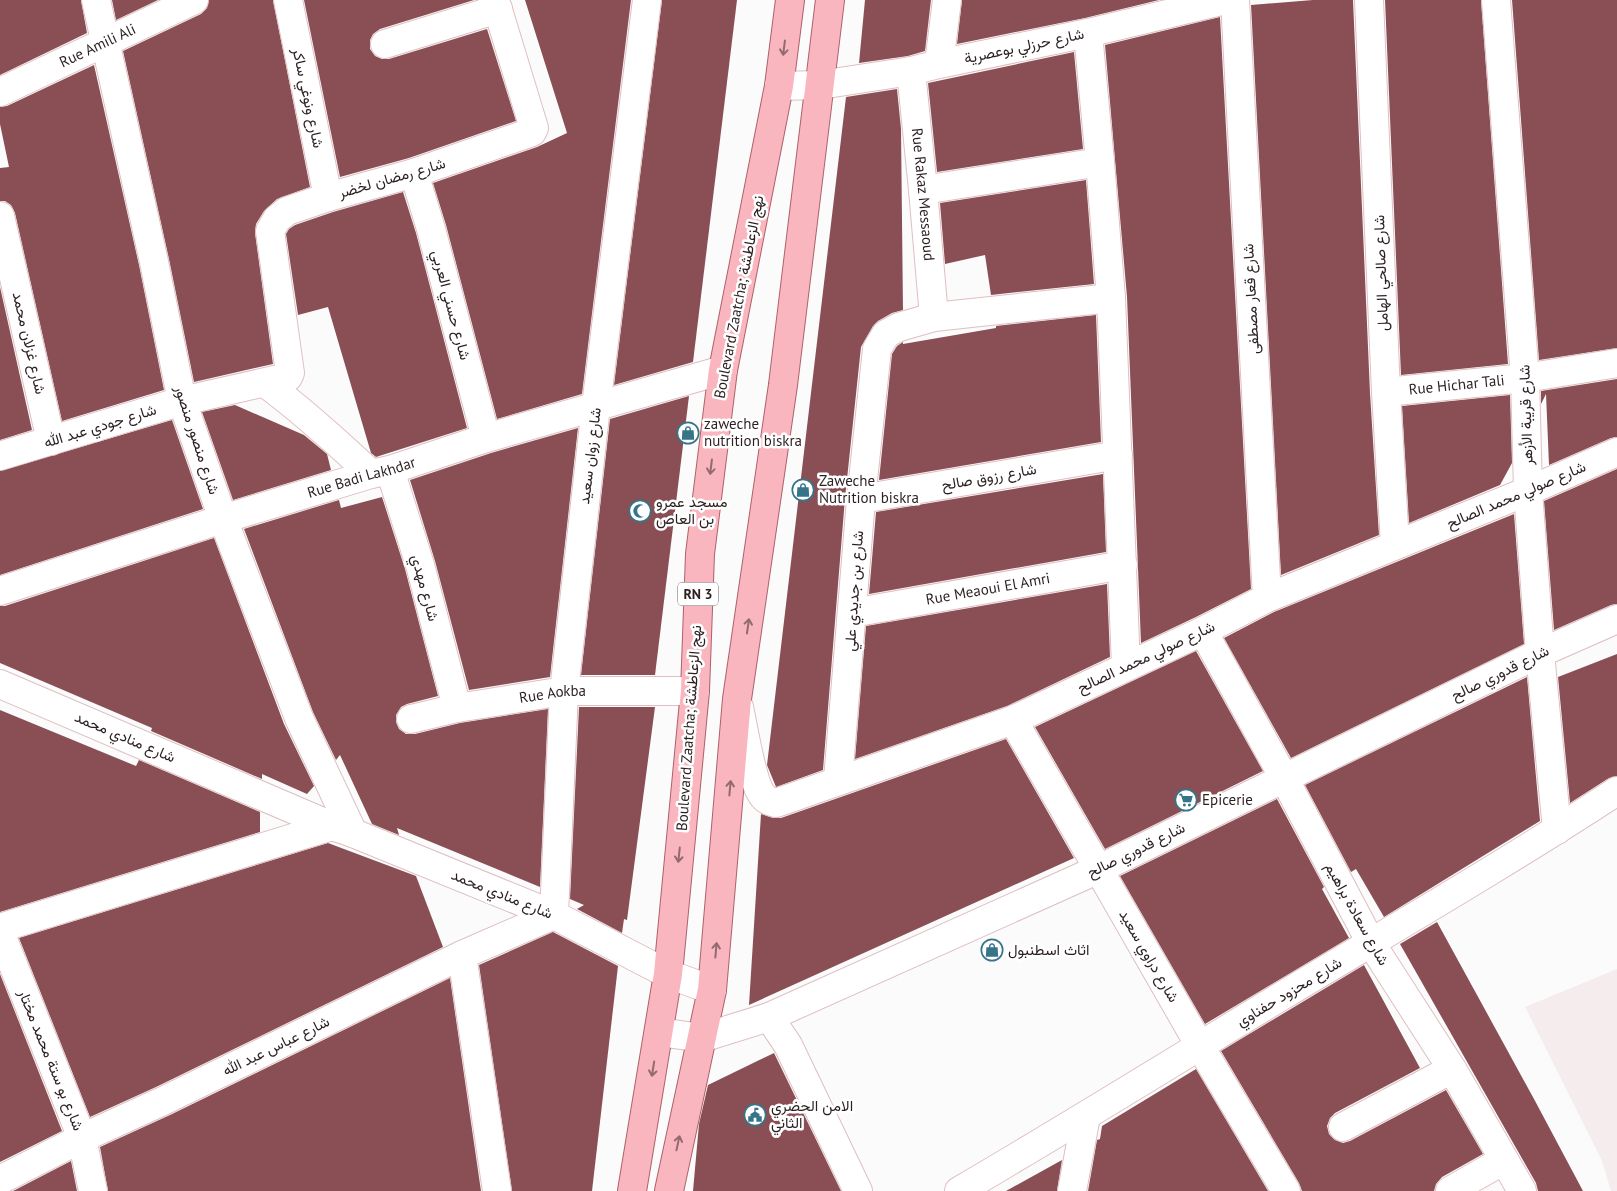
<svg xmlns="http://www.w3.org/2000/svg" width="1617" height="1191" font-family="'PT Sans',Vazirmatn,sans-serif">
	<style>
		.built { fill: #f5eced }
		.building { fill: #894f55 }
		.lines { fill: none; stroke-linecap: round; stroke-linejoin: round }
		.street-casing { stroke: #dfbfc1; stroke-width: 30 }
		.primary-casing { stroke: #ae616a; stroke-width: 30 }
		.street { stroke: #fff; stroke-width: 28 }
		.primary { stroke: #f9b6be; stroke-width: 28 }
		.oneway { stroke: #926a6f }
		.labels { text-anchor: middle; stroke-width: 5; stroke-linejoin: round; paint-order: stroke }
		.shield { fill: #fff; stroke: #6b6263; stroke-width: 1 }
		.shield-label { font-size: 14px; font-weight: bold; fill: #2b1f20 }
		.street-label { font-size: 15px; fill: #2b1f20; stroke: #fff }
		.poi-label { font-size: 15px; fill: #2b1f20; stroke: #fff; text-anchor: start }
	</style>
	<rect width="100%" height="100%" fill="#fbfbfb"/>
	<polygon class="built" points="1617,969 1617,1191 1611,1191 1602,1161 1525,1007"/>
	<g class="building">
		<polygon points="0,0 81,0 87,33 0,75"/>
		<polygon points="112,0 158,0 116,20"/>
		<polygon points="209,0 273,0 310,187 277,199 264,211 256,224 255,233 273,364 194,382 169,259 123,51 201,14 207,8"/>
		<polygon points="304,0 474,0 380,29 373,34 370,40 370,49 375,56 382,59 389,59 487,29 516,121 409,158 340,177"/>
		<polygon points="525,0 631,0 582,394 497,419 446,225 433,183 537,147 567,133"/>
		<polygon points="662,0 737,0 693,362 614,385"/>
		<polygon points="865,0 931,0 925,51 908,56 859,63"/>
		<polygon points="962,0 1159,0 1085,18 957,44"/>
		<polygon points="1313,0 1353,0 1370,393 1379,535 1281,575 1251,5"/>
		<polygon points="1385,0 1481,0 1508,364 1401,375"/>
		<polygon points="1512,0 1617,0 1617,348 1539,360"/>
		<polygon points="1220,17 1251,589 1196,617 1141,643 1127,297 1105,45"/>
		<polygon points="1074,52 1083,149 937,172 928,83"/>
		<polygon points="94,65 139,265 164,390 62,421 15,213 11,205 5,201 0,201 0,168 9,167 0,124 0,107 7,106"/>
		<polygon points="897,89 901,129 903,310 892,313 878,321 873,326 861,347 845,498 823,770 776,787 767,765 846,97"/>
		<polygon points="1086,180 1094,284 991,295 985,255 945,264 940,203"/>
		<polygon points="403,192 416,233 467,428 376,457 371,453 328,307 298,315 286,234 289,229 295,225 333,212"/>
		<polygon points="0,287 32,430 0,440"/>
		<polygon points="1096,315 1101,442 879,480 892,354 897,346 903,342 903,344 996,328 996,326"/>
		<polygon points="1617,379 1617,437 1611,438 1549,465 1546,394 1541,404 1541,391"/>
		<polygon points="1510,395 1512,463 1500,485 1409,523 1402,406"/>
		<polygon points="689,396 655,675 581,675 610,419"/>
		<polygon points="235,405 304,435 327,454 331,470 233,500 202,412"/>
		<polygon points="172,420 203,509 0,575 0,471"/>
		<polygon points="578,428 550,677 469,690 435,561 410,480 491,453"/>
		<polygon points="1617,469 1617,604 1611,605 1554,630 1544,501"/>
		<polygon points="1103,474 1106,552 869,594 876,512"/>
		<polygon points="382,497 405,569 438,696 407,704 401,707 396,715 396,722 399,729 406,734 415,734 460,723 548,709 540,887 397,828 399,835 372,824 340,755 336,760 313,712 244,529 339,500 341,508"/>
		<polygon points="1514,514 1524,644 1291,758 1224,638 1274,612"/>
		<polygon points="214,538 284,724 314,786 307,794 262,774 262,779 151,731 152,728 0,663 0,606 5,606"/>
		<polygon points="1107,584 1110,657 1007,706 855,759 866,626"/>
		<polygon points="1196,651 1263,771 1105,849 1035,727"/>
		<polygon points="1617,654 1617,776 1609,778 1570,803 1558,677"/>
		<polygon points="1527,677 1540,821 1384,917 1356,869 1351,872 1305,785"/>
		<polygon points="579,707 655,707 627,920 624,919 622,933 577,909 584,905 570,899"/>
		<polygon points="0,710 136,766 139,760 260,812 260,832 0,912"/>
		<polygon points="1006,739 1074,858 749,1005 761,814 773,818 781,818"/>
		<polygon points="1277,799 1324,887 1322,889 1349,938 1205,1024 1120,876"/>
		<polygon points="328,843 416,876 443,947 156,1087 90,1117 19,938"/>
		<polygon points="1437,922 1534,1099 1583,1191 1538,1191 1536,1183 1400,944"/>
		<polygon points="553,932 618,966 592,1191 512,1191 479,965"/>
		<polygon points="1364,965 1420,1068 1335,1113 1330,1118 1327,1126 1329,1134 1335,1140 1343,1143 1350,1141 1446,1090 1483,1154 1442,1177 1436,1184 1434,1191 1302,1191 1299,1183 1221,1051"/>
		<polygon points="0,974 62,1131 0,1162"/>
		<polygon points="450,978 481,1191 108,1191 100,1147 170,1115"/>
		<polygon points="774,1053 841,1191 693,1191 699,1124 708,1085"/>
		<polygon points="1196,1069 1268,1191 1088,1191 1097,1140 1100,1139 1102,1126"/>
		<polygon points="1062,1160 1057,1191 1006,1191"/>
		<polygon points="71,1161 77,1191 13,1191"/>
	</g>
	<g class="lines">
		<g class="street-casing">
			<g id="street">
				<polyline points="96,0 154,262 182,401 223,519 299,718 353,833"/>
				<polyline points="288,0 328,197"/>
				<polyline points="1235,0 1267,598"/>
				<polyline points="1369,0 1386,392 1395,545"/>
				<polyline points="1496,0 1525,378 1528,491 1540,653 1557,830"/>
				<polyline points="1088,33 1100,162 1111,298 1126,666"/>
				<polyline points="385,44 498,9"/>
				<polyline points="939,64 947,0"/>
				<path id="s1" d="M911 71 923 190 934 317"/>
				<polyline points="779,86 820,85 911,71 939,64 1088,33 1226,0"/>
				<path id="s2" d="M0 92 194 0"/>
				<polyline points="414,173 431,229 486,438"/>
				<polyline points="923,190 1100,162"/>
				<polyline points="0,216 51,441"/>
				<path d="M265 383C303 411 337 442 371 474"/>
				<path id="s3" d="M1386 392 1525 378 1617 363"/>
				<polyline points="0,456 182,401 288,377 290,373 270,231 277,219 287,211 328,197 414,173 532,132 534,128 495,0"/>
				<polyline points="390,470 420,565 457,708"/>
				<polyline points="861,499 1118,455"/>
				<path id="s4" d="M0 591 223 519 371 474 390 470 486 438 723 370"/>
				<path id="s5" d="M852 613 1123 565"/>
				<polyline points="1203,631 1284,778 1371,943 1452,1069 1522,1191"/>
				<polyline points="0,684 332,826 353,833 554,915 668,974 712,990"/>
				<path d="M739 707C743 725 752 784 763 796 766 800 771 802 776 803L1013 720 1203 631 1267 598 1528 491 1617 452"/>
				<path id="s6" d="M411 719 457 708 564 691H695"/>
				<polyline points="1013,720 1200,1046 1286,1191"/>
				<polyline points="838,780 861,499 877,349 886,334 899,327 934,317 1111,298"/>
				<polyline points="0,928 332,826"/>
				<polyline points="0,932 82,1138 93,1191"/>
				<polyline points="462,955 497,1191"/>
				<polyline points="769,1017 788,1045 858,1191"/>
				<polyline points="659,1032 702,1038 769,1017 1099,869 1540,653 1617,619"/>
				<polyline points="1343,1127 1452,1069"/>
				<polyline points="0,1180 82,1138 163,1101 462,955 554,915 564,691 596,406 647,0"/>
				<path d="M959 1191C1067 1128 1173 1062 1280 997 1393 929 1507 863 1617 791"/>
				<polyline points="1072,1191 1086,1116"/>
				<polyline points="1450,1191 1504,1160"/>
			</g>
		</g>
		<g class="primary-casing">
			<g id="primary">
				<polyline points="632,1191 668,974 695,691 700,554 723,370 779,86 790,0"/>
				<polyline points="669,1191 712,990 737,699 783,385 830,0"/>
			</g>
		</g>
		<use href="#street" class="street"/>
		<use href="#primary" class="primary"/>
	</g>
	<defs><path id="oneway-shaft" d="M-6 0H5M1.5-3L5.5 0L1.5 3" fill="none" stroke-width="1.6" stroke-linecap="round" stroke-linejoin="round" transform="scale(1.25)"/></defs>
	<g class="oneway">
		<use href="#oneway-shaft" transform="translate(784 48) rotate(97)"/>
		<use href="#oneway-shaft" transform="translate(711 467) rotate(97)"/>
		<use href="#oneway-shaft" transform="translate(748 626) rotate(-82)"/>
		<use href="#oneway-shaft" transform="translate(730 788) rotate(-85)"/>
		<use href="#oneway-shaft" transform="translate(679 855) rotate(96)"/>
		<use href="#oneway-shaft" transform="translate(716 950) rotate(-85)"/>
		<use href="#oneway-shaft" transform="translate(653 1069) rotate(99)"/>
		<use href="#oneway-shaft" transform="translate(678 1143) rotate(-78)"/>
	</g>
	<defs>
		<g id="shop-ring" transform="scale(1.125)"><circle r="9.5" fill="#fff" stroke="#36748a" stroke-width="1.5"/><path d="M-5-2.5h2.3a2.7 3.5 0 0 1 5.4 0H5L5.5 6h-11ZM-1.5-2.5h3a1.5 2.3 0 0 0-3 0Z" fill="#36748a"/></g>
		<g id="mosque-ring" transform="scale(1.125)"><circle r="9.5" fill="#fff" stroke="#36748a" stroke-width="1.5"/><path d="M3.5-4.9A6 6 0 1 0 3.5 4.9A5 5 0 1 1 3.5-4.9Z" fill="#36748a"/></g>
		<g id="supermarket-ring" transform="scale(1.125)"><circle r="9.5" fill="#fff" stroke="#36748a" stroke-width="1.5"/><path d="M-6-5.5h2.5l.6 2H6L4.5 2H-2.5L-4.4-4H-6ZM-1.5 3.2a1.3 1.3 0 1 0 .1 0ZM3 3.2a1.3 1.3 0 1 0 .1 0Z" fill="#36748a"/></g>
		<g id="civic-ring" transform="scale(1.125)"><circle r="9.5" fill="#fff" stroke="#36748a" stroke-width="1.5"/><path d="M-.6-6.5H3V-4.5H.6V-3L4-1V1h2V6H-6V1h2V-1L-.6-3ZM-1.2 2.5V6h2.4V2.5Z" fill="#36748a"/></g>
	</defs>
	<g fill-rule="evenodd">
		<use href="#shop-ring" x="688" y="433"/>
		<use href="#shop-ring" x="803" y="490"/>
		<use href="#mosque-ring" x="640" y="511"/>
		<use href="#supermarket-ring" x="1186" y="800"/>
		<use href="#shop-ring" x="992" y="950"/>
		<use href="#civic-ring" x="755" y="1115"/>
	</g>
	<g class="labels">
		<rect class="shield" x="678" y="582.5" width="40" height="23" rx="4"/>
		<g class="shield-label">
			<text x="698" y="599">RN 3</text>
		</g>
		<g class="street-label">
			<text dy="5" stroke="none"><textPath href="#s2" startOffset="108">Rue Amili Ali</textPath></text>
			<text transform="translate(1024 46) rotate(-12)" y="5">شارع حرزلي بوعصرية</text>
			<text transform="translate(308 98) rotate(78)" y="5">شارع ونوغي ساكر</text>
			<text transform="translate(392 178) rotate(-16)" y="5">شارع رمضان لخضر</text>
			<text dy="5" stroke="none"><textPath href="#s1" startOffset="124">Rue Rakaz Messaoud</textPath></text>
			<text transform="translate(1381 273) rotate(-92)" y="5">شارع صالحي الهامل</text>
			<text transform="translate(739 297) rotate(-79)" y="5">Boulevard Zaatcha; نهج الزعاطشة</text>
			<text transform="translate(1251 299) rotate(-93)" y="5">شارع قعار مصطفى</text>
			<text transform="translate(451 305) rotate(75)" y="5">شارع حسني العربي</text>
			<text transform="translate(29 343) rotate(77)" y="5">شارع غزلان محمد</text>
			<text dy="5" stroke="none"><textPath href="#s3" startOffset="71">Rue Hichar Tali</textPath></text>
			<text transform="translate(1526 415) rotate(-92)" y="5">شارع قريبة الأزهر</text>
			<text transform="translate(100 426) rotate(-17)" y="5">شارع جودي عبد الله</text>
			<text transform="translate(197 440) rotate(72)" y="5">شارع منصور منصور</text>
			<text transform="translate(590 456) rotate(-83)" y="5">شارع زوان سعيد</text>
			<text transform="translate(989 477) rotate(-10)" y="5">شارع رزوق صالح</text>
			<text dy="5" stroke="none"><textPath href="#s4" startOffset="379">Rue Badi Lakhdar</textPath></text>
			<text transform="translate(1516 495) rotate(-23)" y="5">شارع صولي محمد الصالح</text>
			<text transform="translate(425 588) rotate(75)" y="5">شارع مهدي</text>
			<text dy="5" stroke="none"><textPath href="#s5" startOffset="138">Rue Meaoui El Amri</textPath></text>
			<text transform="translate(854 591) rotate(-86)" y="5">شارع بن جديدي علي</text>
			<text transform="translate(1146 657) rotate(-25)" y="5">شارع صولي محمد الصالح</text>
			<text transform="translate(1500 673) rotate(-26)" y="5">شارع قدوري صالح</text>
			<text dy="5" stroke="none"><textPath href="#s6" startOffset="144">Rue Aokba</textPath></text>
			<text transform="translate(689 728) rotate(-86)" y="5">Boulevard Zaatcha; نهج الزعاطشة</text>
			<text transform="translate(125 737) rotate(23)" y="5">شارع منادي محمد</text>
			<text transform="translate(1136 850) rotate(-26)" y="5">شارع قدوري صالح</text>
			<text transform="translate(502 894) rotate(22)" y="5">شارع منادي محمد</text>
			<text transform="translate(1357 914) rotate(61)" y="5">شارع سعادة براهيم</text>
			<text transform="translate(1149 956) rotate(60)" y="5">شارع دراوي سعيد</text>
			<text transform="translate(1289 992) rotate(-31)" y="5">شارع محزود حفناوي</text>
			<text transform="translate(276 1046) rotate(-26)" y="5">شارع عباس عبد الله</text>
			<text transform="translate(51 1060) rotate(68)" y="5">شارع بو ستة محمد مختار</text>
		</g>
		<g class="poi-label">
			<text x="704" y="429">zaweche<tspan x="704" dy="17">nutrition biskra</tspan></text>
			<text x="819" y="486">Zaweche<tspan x="819" dy="17">Nutrition biskra</tspan></text>
			<text x="656" y="507">مسجد عمرو<tspan x="656" dy="17">بن العاص</tspan></text>
			<text x="1202" y="805">Epicerie</text>
			<text x="1008" y="955">اثاث اسطنبول</text>
			<text x="771" y="1111">الامن الحضري<tspan x="771" dy="17">الثاني</tspan></text>
		</g>
	</g>
</svg>
